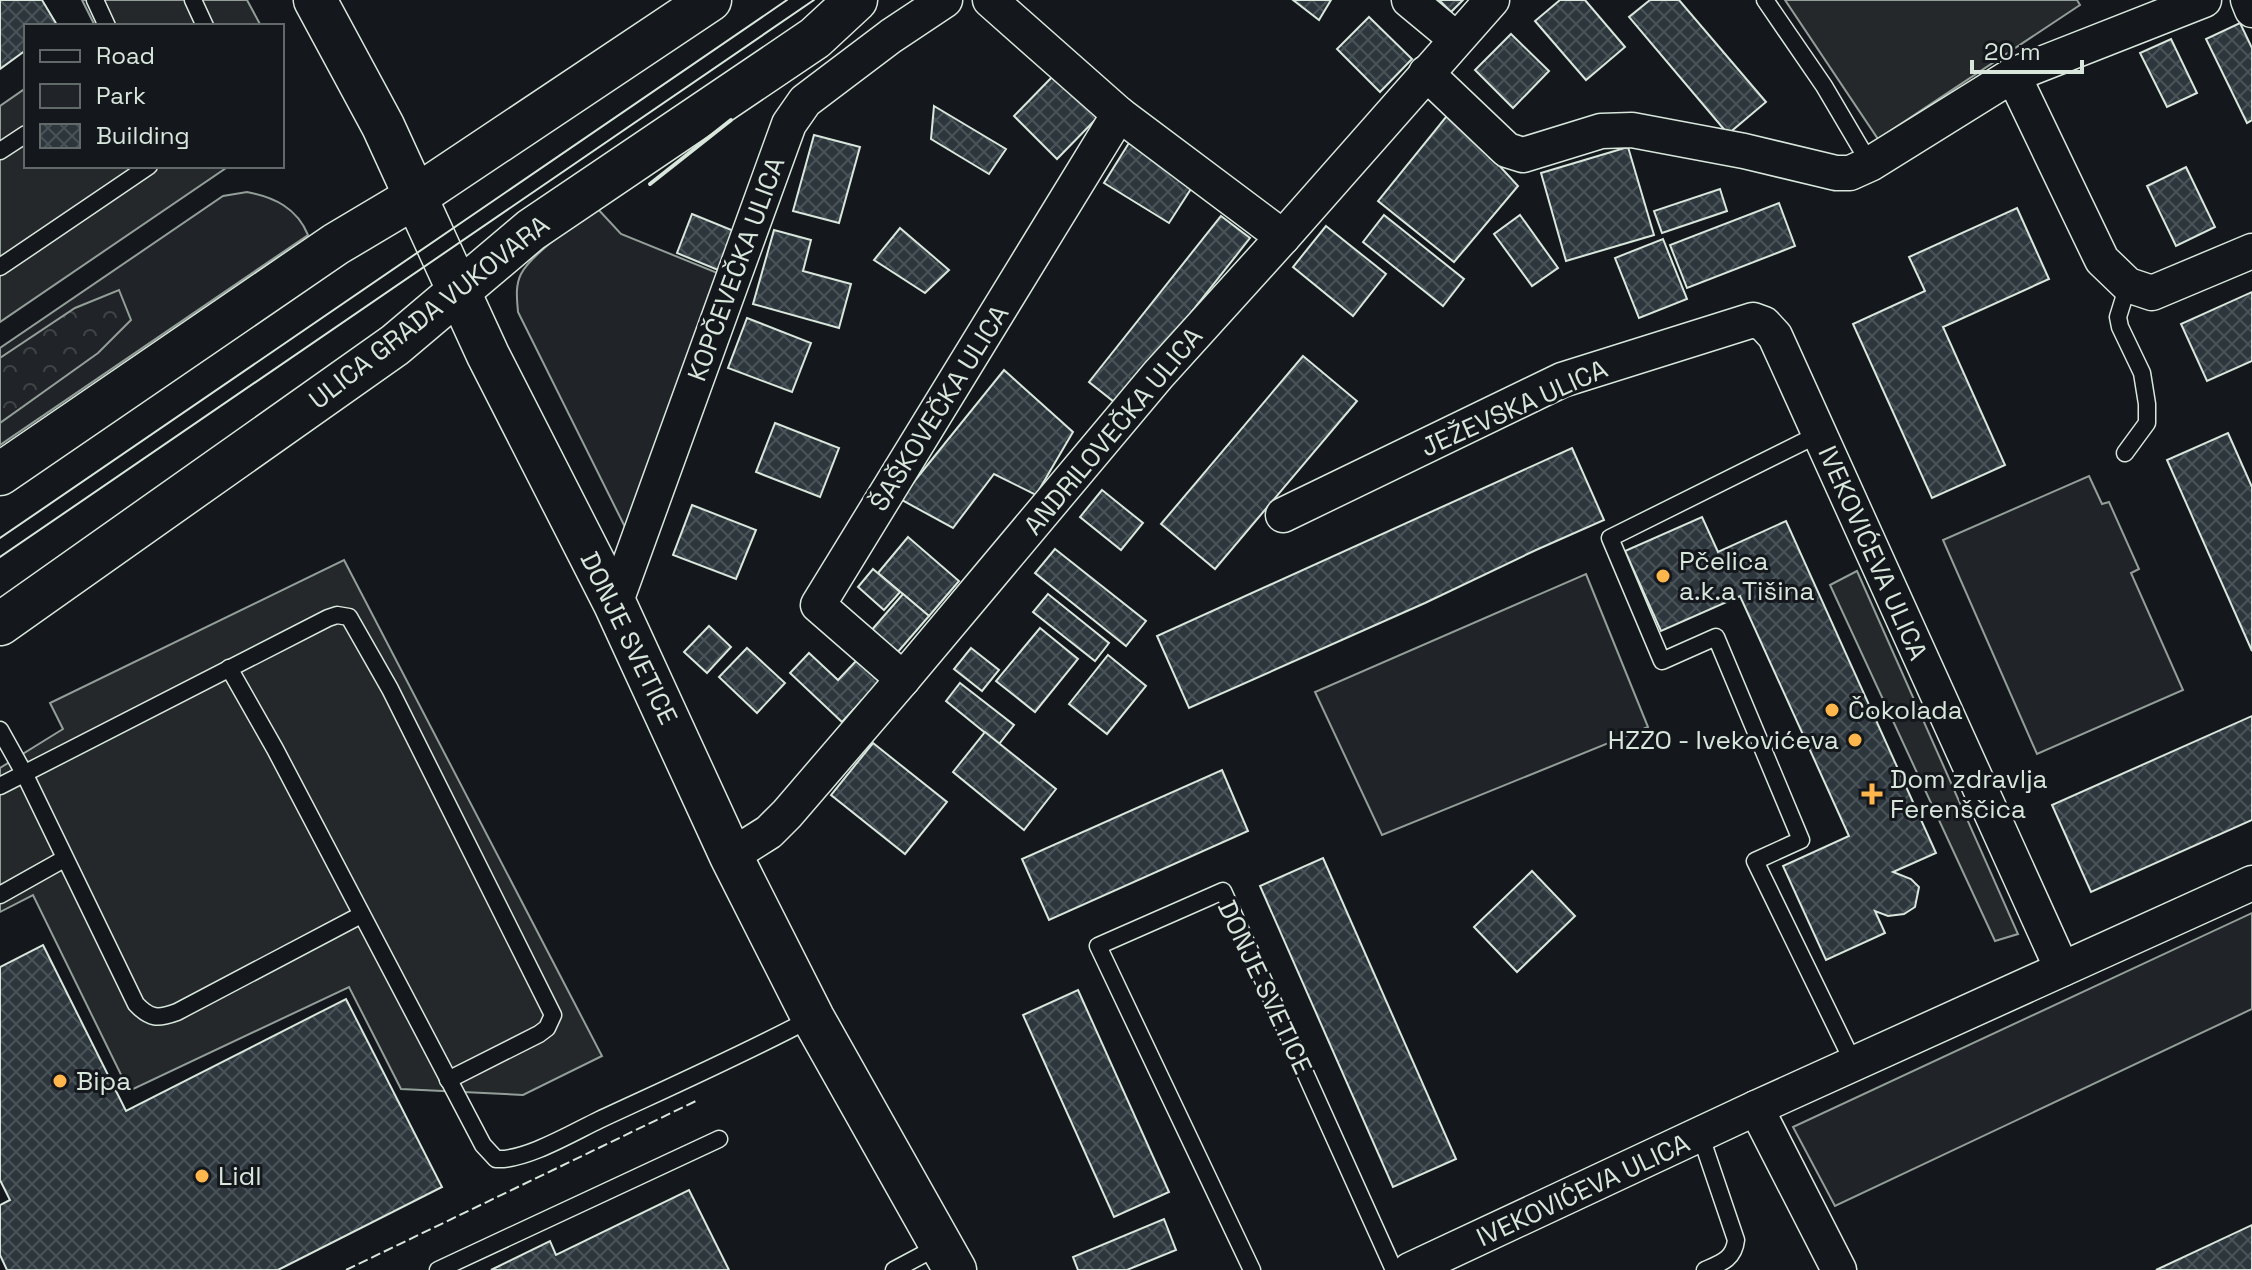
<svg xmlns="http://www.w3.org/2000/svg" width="2252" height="1270" font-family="'Space Grotesk',sans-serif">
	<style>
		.green { fill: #202428; stroke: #939e99; stroke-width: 2 }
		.forest { fill: url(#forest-crowns); stroke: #939e99; stroke-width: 2 }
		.parking { fill: #24282b; stroke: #939e99; stroke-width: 2 }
		.building { fill: url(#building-cross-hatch); stroke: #d8e6dc; stroke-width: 2 }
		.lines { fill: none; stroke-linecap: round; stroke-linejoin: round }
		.service-casing { stroke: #d8e6dc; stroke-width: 19 }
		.minor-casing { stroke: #d8e6dc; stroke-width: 37 }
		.tertiary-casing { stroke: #d8e6dc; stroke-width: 45 }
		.service { stroke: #14181c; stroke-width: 16 }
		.minor { stroke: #14181c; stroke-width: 34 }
		.tertiary { stroke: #14181c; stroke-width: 42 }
		.tram { stroke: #d8e6dc; stroke-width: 2 }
		.fence { stroke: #d8e6dc; stroke-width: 2; stroke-dasharray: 10 4; stroke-linecap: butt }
		.wall { stroke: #d8e6dc; stroke-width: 4 }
		.poi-dot { fill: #ffb74d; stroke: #14181c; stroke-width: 3 }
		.labels { text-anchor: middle; stroke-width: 6; stroke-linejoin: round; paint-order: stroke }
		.street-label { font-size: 26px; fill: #d8e6dc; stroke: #14181c }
		.poi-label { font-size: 26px; fill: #d8e6dc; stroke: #14181c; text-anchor: start }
	</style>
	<defs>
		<pattern id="forest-crowns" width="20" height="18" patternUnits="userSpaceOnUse" patternTransform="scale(2)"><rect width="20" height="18" fill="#202428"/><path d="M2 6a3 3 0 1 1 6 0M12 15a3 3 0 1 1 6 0" fill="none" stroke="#404447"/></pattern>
		<pattern id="building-cross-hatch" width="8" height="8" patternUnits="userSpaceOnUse" patternTransform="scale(2)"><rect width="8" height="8" fill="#2c363c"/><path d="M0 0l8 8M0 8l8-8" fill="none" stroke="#4a5358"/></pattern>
	</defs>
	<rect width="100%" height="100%" fill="#14181c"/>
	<g class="green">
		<path d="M247 192C274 197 297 208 308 235L0 445V348L223 196Z"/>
		<path d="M596 207 621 234 720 274 626 529 518 312C517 299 515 286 521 274 531 254 578 222 596 207Z"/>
		<polygon points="2089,476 2102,504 2109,502 2139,569 2131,573 2183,690 2037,754 1943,540"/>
		<polygon points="1586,574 1648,727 1382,835 1315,692"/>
		<polygon points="2252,913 2252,1009 1835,1206 1793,1127"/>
	</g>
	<polygon class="forest" points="119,290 131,320 98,353 0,423 0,358 75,308"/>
	<g class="parking">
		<polygon points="82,0 247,0 261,26 95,26"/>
		<polygon points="1785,0 2077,0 2080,5 1878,139"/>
		<polygon points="26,88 26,166 229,166 0,322 0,106"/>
		<polygon points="344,560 602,1056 523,1095 401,1089 349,987 129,1091 33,895 0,912 0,768 63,729 50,703"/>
		<polygon points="1857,571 2018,934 1995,941 1830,585"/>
	</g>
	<g class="building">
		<polygon points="0,0 42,0 57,25 26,26 26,50 0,69"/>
		<polygon points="1293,0 1331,0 1319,20"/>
		<polygon points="1439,0 1463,0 1451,12"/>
		<polygon points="1560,0 1585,0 1625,47 1586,80 1535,21"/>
		<polygon points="1650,0 1679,0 1766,102 1728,134 1629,17"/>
		<polygon points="1369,17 1412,59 1380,92 1337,49"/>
		<polygon points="2240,23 2252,48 2252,120 2247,123 2206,39"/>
		<polygon points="1511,34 1549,71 1513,108 1475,70"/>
		<polygon points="2171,39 2197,93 2167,107 2140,53"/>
		<polygon points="1055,74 1098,117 1057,159 1014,116"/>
		<polygon points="934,106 1006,149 989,174 931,139"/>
		<polygon points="1450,112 1518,186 1454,262 1378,201"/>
		<polygon points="814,135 860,147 839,223 793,211"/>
		<polygon points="1132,138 1198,178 1169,223 1104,183"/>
		<polygon points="1628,147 1654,235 1566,261 1541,173"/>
		<polygon points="2186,167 2215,227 2176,246 2147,186"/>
		<polygon points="1720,189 1727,211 1662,233 1654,211"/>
		<polygon points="1779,203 1795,246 1687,288 1670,245"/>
		<polygon points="2017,208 2049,279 1943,327 2005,465 1932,498 1853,324 1925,291 1909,257"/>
		<polygon points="692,214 734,231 718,270 677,253"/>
		<polygon points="1384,215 1464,279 1443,306 1363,242"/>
		<polygon points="1520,215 1558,268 1532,286 1494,234"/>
		<polygon points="1221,216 1250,238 1118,405 1089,382"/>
		<polygon points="1326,226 1386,274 1353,316 1293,267"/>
		<polygon points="900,228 949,270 925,293 874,260"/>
		<polygon points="774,230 811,240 803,271 851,284 839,328 753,304"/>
		<polygon points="1663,239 1687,299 1639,318 1615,258"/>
		<polygon points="2252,292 2252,361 2207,381 2181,324"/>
		<polygon points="747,318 811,343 792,392 728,368"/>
		<polygon points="1303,356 1357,401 1215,569 1161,524"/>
		<polygon points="1004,370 1073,432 1036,495 994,474 953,528 900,499"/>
		<polygon points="775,423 839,448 820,497 756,472"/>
		<polygon points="2228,433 2252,487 2252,651 2167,460"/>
		<polygon points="1572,448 1604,520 1536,550 1425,603 1189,708 1157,636"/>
		<polygon points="1102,490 1143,523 1121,550 1080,517"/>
		<polygon points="692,505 756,530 736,579 673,555"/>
		<polygon points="1702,517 1718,552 1786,521 1936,853 1893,872 1911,879 1919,887 1915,907 1904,914 1888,916 1875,911 1885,933 1826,960 1783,866 1849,836 1740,596 1661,631 1625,551"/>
		<polygon points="908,537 959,581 929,616 878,573"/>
		<polygon points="1055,549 1146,621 1126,646 1035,573"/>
		<polygon points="873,569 900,592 884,610 858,587"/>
		<polygon points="903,594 929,616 896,654 870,632"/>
		<polygon points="1048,594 1109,643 1095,661 1033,612"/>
		<polygon points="709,626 731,647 707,673 684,652"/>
		<polygon points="1040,628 1078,659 1035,712 996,681"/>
		<polygon points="747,648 785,683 757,713 719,677"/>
		<polygon points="971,648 999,670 982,691 954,669"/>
		<polygon points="809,653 838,680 858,659 881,680 842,722 790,673"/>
		<polygon points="1108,655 1146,686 1107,734 1069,704"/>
		<polygon points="960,683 1014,725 999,744 946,701"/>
		<polygon points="2252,716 2252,820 2091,892 2052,805"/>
		<polygon points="985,732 1056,789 1024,830 953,772"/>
		<polygon points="873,743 947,802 905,854 831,795"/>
		<polygon points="1222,770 1248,831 1049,920 1022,859"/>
		<polygon points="1323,858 1456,1159 1393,1187 1260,886"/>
		<polygon points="1532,871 1575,916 1517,972 1474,927"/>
		<polygon points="43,945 126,1111 346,999 442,1187 278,1270 7,1270 0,1255 0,1205 10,1200 0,1180 0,967"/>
		<polygon points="1078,990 1169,1192 1114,1217 1023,1015"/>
		<polygon points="689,1190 729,1270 491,1270 550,1241 556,1255"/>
		<polygon points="1164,1219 1176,1250 1127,1270 1078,1270 1073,1257"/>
		<polygon points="2252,1225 2252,1270 2156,1270"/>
	</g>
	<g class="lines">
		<g class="service-casing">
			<g id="service">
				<polyline points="95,0 107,26"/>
				<polyline points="193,0 205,26"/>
				<polyline points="1765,0 1824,86 1870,164"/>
				<polyline points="0,151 26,134"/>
				<polyline points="0,267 149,166"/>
				<polyline points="1819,434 1610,538 1662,661 1716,637 1801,840 1755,861 1854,1064"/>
				<polyline points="2125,453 2147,423 2147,404 2142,373 2120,327 2118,317 2128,285"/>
				<path d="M229 668 275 749 483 1145 496 1159C525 1161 572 1133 599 1120 670 1087 742 1055 812 1018"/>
				<path d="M0 730 24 773 136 1004C150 1019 158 1019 177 1012L361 915"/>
				<polyline points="0,786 328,618 337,615 349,617 390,689 553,1015 547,1028 539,1034 448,1080"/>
				<polyline points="0,895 64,859"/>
				<path d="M1700 1134 1736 1240C1734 1259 1721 1263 1705 1270"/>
				<polyline points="438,1270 719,1139"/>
				<polyline points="894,1270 939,1246"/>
				<polyline points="1252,1270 1098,946 1223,891 1394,1270"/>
			</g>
		</g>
		<g class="minor-casing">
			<g id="minor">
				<polyline points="990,0 1119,114 1283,237"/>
				<polyline points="1409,0 1456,39"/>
				<polyline points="2248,0 2252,10"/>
				<polyline points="1426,73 1507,150 1523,155 1601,131 1632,130 1744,151 1836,173 1850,173 1870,164 2013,75 2204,0"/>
				<polyline points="2013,75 2102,260 2128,285 2152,293 2252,251"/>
				<polyline points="1283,515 1562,380 1753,320 1764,324 1775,336 2062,969"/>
				<polyline points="615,604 789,124 805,101 891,36 945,0"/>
				<polyline points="903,679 818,605 1119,114"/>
				<polyline points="731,856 769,832 787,814 903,679 1158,375 1283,237 1492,0"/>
				<polyline points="1756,1108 1839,1270"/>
				<polyline points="1410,1270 1756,1108 2252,883"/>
			</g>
		</g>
		<g class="tertiary-casing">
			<g id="tertiary">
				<polyline points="315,0 383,126 488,355 615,604 731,856 813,1018 955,1270"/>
				<polyline points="0,474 336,244 415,197 710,0"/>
				<polyline points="0,624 395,345 531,230 815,38 856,0"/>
			</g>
		</g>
		<use href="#service" class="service"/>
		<use href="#minor" class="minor"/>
		<use href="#tertiary" class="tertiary"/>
		<g class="tram">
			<polyline points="0,538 787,0"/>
			<polyline points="0,557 814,0"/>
		</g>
		<polyline class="fence" points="346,1270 698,1100"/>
		<polyline class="wall" points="650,184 731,120"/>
	</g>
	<g class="poi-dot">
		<circle cx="1663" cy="576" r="8"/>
		<circle cx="1832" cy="710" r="8"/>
		<circle cx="1855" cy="740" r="8"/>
		<path d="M1868 782h8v8h8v8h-8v8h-8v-8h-8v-8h8z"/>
		<circle cx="60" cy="1081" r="8"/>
		<circle cx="202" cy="1176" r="8"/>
	</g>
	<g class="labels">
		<g class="street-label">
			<text transform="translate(736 269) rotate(-70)" y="9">KOPČEVEČKA ULICA</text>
			<text transform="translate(429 312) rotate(-38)" y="9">ULICA GRADA VUKOVARA</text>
			<text transform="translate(939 408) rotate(-58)" y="9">ŠAŠKOVEČKA ULICA</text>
			<text transform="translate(1514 408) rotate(-24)" y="9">JEŽEVSKA ULICA</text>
			<text transform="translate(1113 431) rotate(-50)" y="9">ANDRILOVEČKA ULICA</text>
			<text transform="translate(1873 553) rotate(66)" y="9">IVEKOVIĆEVA ULICA</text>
			<text transform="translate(629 638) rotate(64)" y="9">DONJE SVETICE</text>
			<text transform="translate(1265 987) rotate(65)" y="9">DONJE SVETICE</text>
			<text transform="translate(1583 1190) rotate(-25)" y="9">IVEKOVIĆEVA ULICA</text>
		</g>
		<g class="poi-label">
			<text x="1679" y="570">Pčelica<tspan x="1679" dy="30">a.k.a Tišina</tspan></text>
			<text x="1848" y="719">Čokolada</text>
			<text x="1839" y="749" text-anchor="end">HZZO - Ivekovićeva</text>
			<text x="1890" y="788">Dom zdravlja<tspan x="1890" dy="30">Ferenščica</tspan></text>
			<text x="76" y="1090">Bipa</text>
			<text x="218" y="1185">Lidl</text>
		</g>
	</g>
	<rect x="24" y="24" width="260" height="144" fill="#14181c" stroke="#626a69" stroke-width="2"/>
	<rect x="40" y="50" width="40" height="12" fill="#14181c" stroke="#626a69" stroke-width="2"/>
	<text x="96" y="64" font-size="24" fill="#d8e6dc">Road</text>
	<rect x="40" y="84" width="40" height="24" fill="#202428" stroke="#626a69" stroke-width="2"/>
	<text x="96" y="104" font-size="24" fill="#d8e6dc">Park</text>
	<rect x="40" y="124" width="40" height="24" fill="url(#building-cross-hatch)" stroke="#626a69" stroke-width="2"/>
	<text x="96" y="144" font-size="24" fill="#d8e6dc">Building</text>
	<path d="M1972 60v12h110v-12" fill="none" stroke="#d8e6dc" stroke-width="4"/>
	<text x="1984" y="60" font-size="24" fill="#d8e6dc" stroke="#14181c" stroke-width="6" paint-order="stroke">20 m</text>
</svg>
